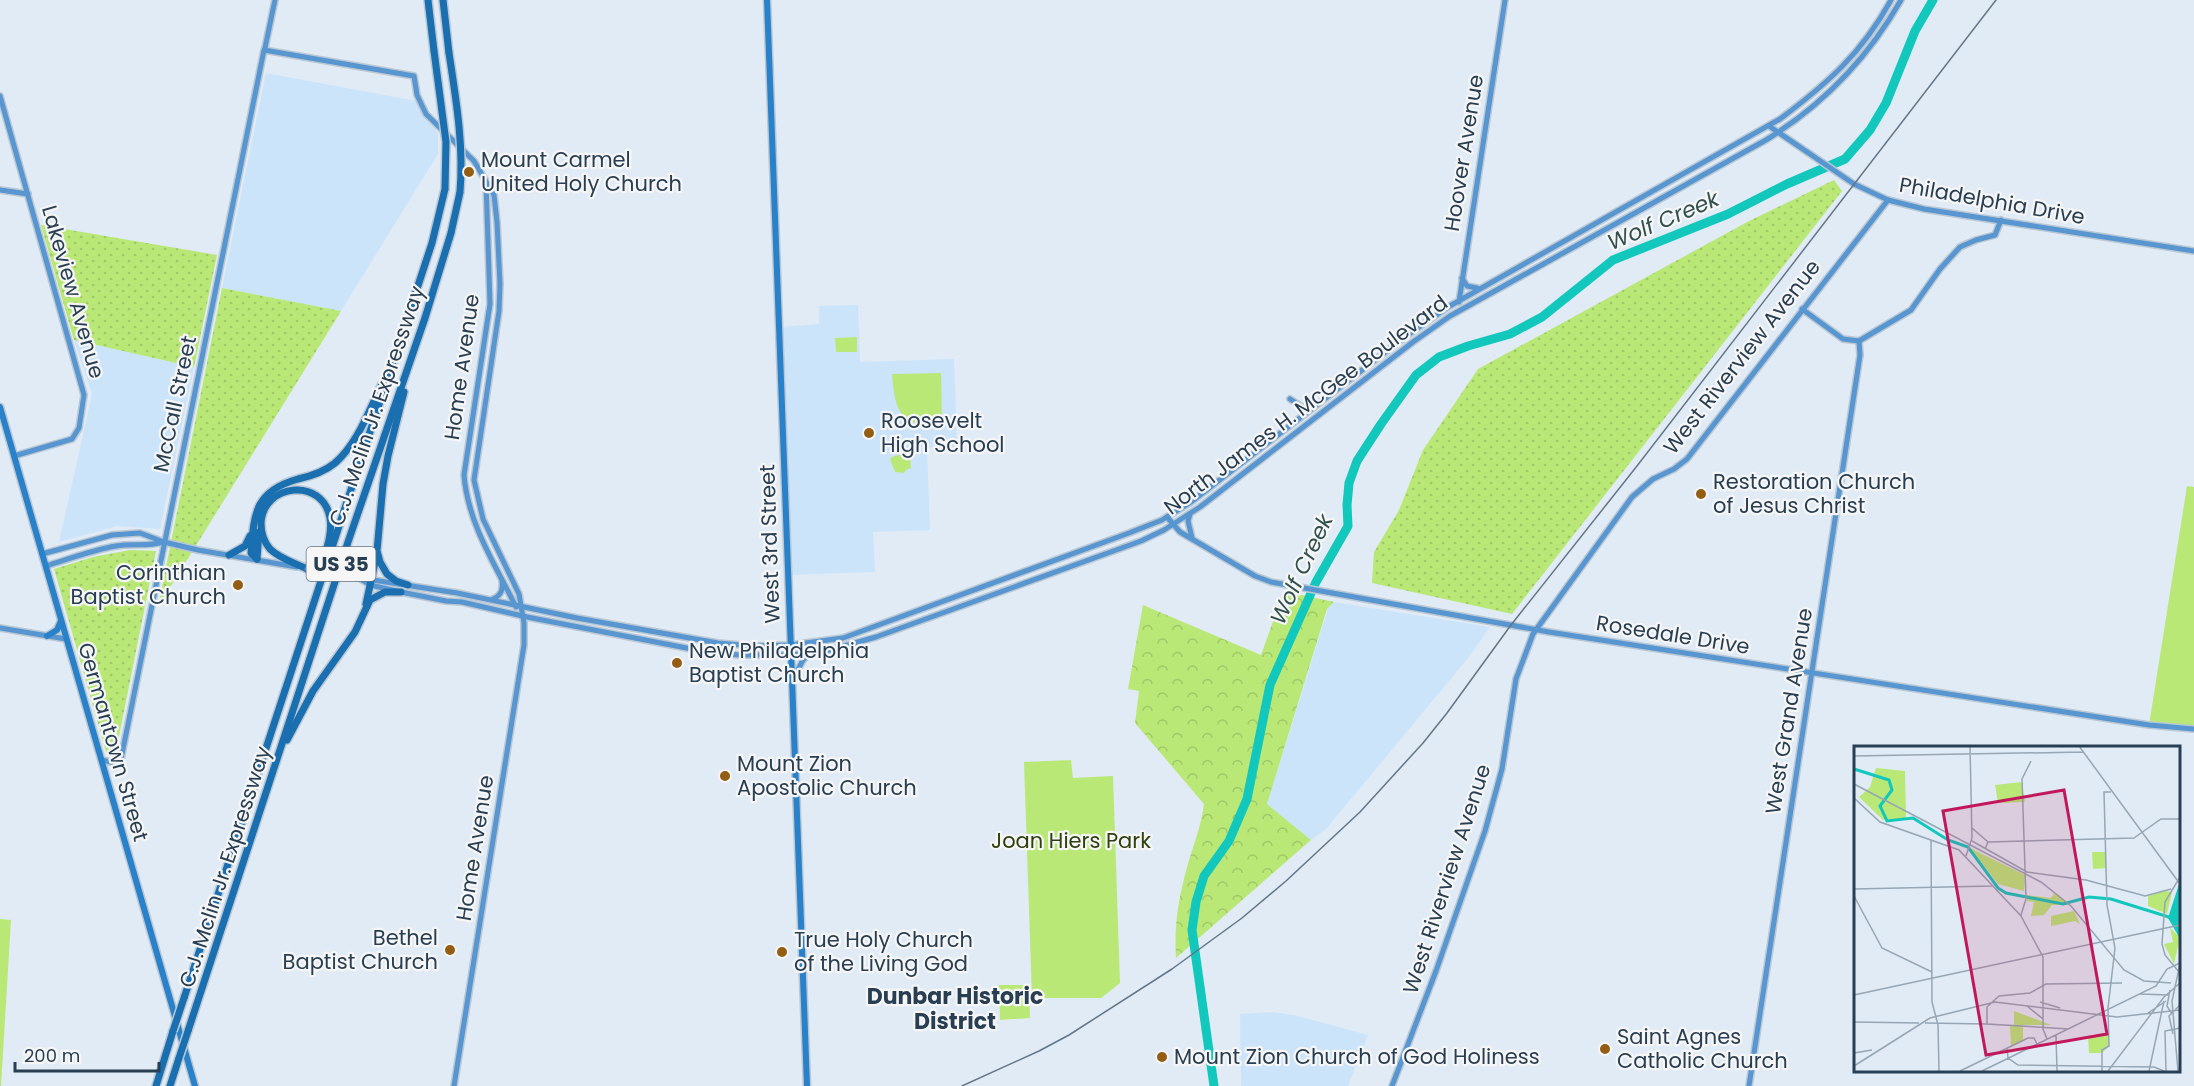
<svg xmlns="http://www.w3.org/2000/svg" width="2194" height="1086" font-family="Poppins,sans-serif">
	<style>
		.built { fill: #cce4fa }
		.grass { fill: url(#grass-dots) }
		.forest { fill: url(#forest-crowns) }
		.park { fill: #b9e877 }
		.lines { fill: none; stroke-linecap: round; stroke-linejoin: round }
		.river { stroke: #12c7bc; stroke-width: 9 }
		.secondary-casing { stroke: #bbc8d4; stroke-width: 8 }
		.primary-casing { stroke: #bbc8d4; stroke-width: 9 }
		.highway-casing { stroke: #bbc8d4; stroke-width: 10 }
		.secondary { stroke: #5796d0; stroke-width: 5 }
		.primary { stroke: #2981c9; stroke-width: 6 }
		.highway { stroke: #1a6fb0; stroke-width: 7 }
		.rail { stroke: #637586; stroke-width: 1.5 }
		.secondary-bridge-casing { stroke: #bbc8d4; stroke-width: 8; stroke-linecap: butt }
		.highway-bridge-casing { stroke: #bbc8d4; stroke-width: 10; stroke-linecap: butt }
		.secondary-bridge { stroke: #5796d0; stroke-width: 5 }
		.highway-bridge { stroke: #1a6fb0; stroke-width: 7 }
		.poi-dot { fill: #935d14; stroke: #f6f6f6; stroke-width: 2 }
		.labels { text-anchor: middle; stroke-width: 4.5; stroke-linejoin: round; paint-order: stroke }
		.shield { fill: #f6f6f6; stroke: #667583; stroke-width: 1.5 }
		.shield-label { font-size: 20px; font-weight: bold; fill: #283e52 }
		.street-label { font-size: 21px; fill: #283e52; stroke: #f6f6f6 }
		.poi-label { font-size: 21px; fill: #283e52; stroke: #f6f6f6; text-anchor: start }
		.park-label { font-size: 21px; fill: #2e400f; stroke: #f6f6f6 }
		.water-label { font-size: 22px; font-style: italic; fill: #31514e; stroke: #f6f6f6 }
		.neighbourhood-label { font-size: 22px; font-weight: bold; fill: #283e52; stroke: #f6f6f6 }
		.inset-river { fill: none; stroke: #12c7bc; stroke-width: 3 }
		.inset-road { fill: none; stroke: #96a6b4; stroke-width: 1.5 }
		.view { fill: #c2185b; fill-opacity: 0.15; stroke: #c2185b; stroke-width: 3 }
		.inset-edge { fill: none; stroke: #283e52; stroke-width: 3 }
	</style>
	<defs>
		<pattern id="grass-dots" width="8" height="8" patternUnits="userSpaceOnUse" patternTransform="scale(1.5)"><rect width="8" height="8" fill="#b9e877"/><path d="M2 2h.1M6 6h.1" fill="none" stroke="#9fc869" stroke-width="1.8" stroke-linecap="round"/></pattern>
		<pattern id="forest-crowns" width="20" height="18" patternUnits="userSpaceOnUse" patternTransform="scale(1.5)"><rect width="20" height="18" fill="#b9e877"/><path d="M2 6a3 3 0 1 1 6 0M12 15a3 3 0 1 1 6 0" fill="none" stroke="#9fc869"/></pattern>
	</defs>
	<rect width="100%" height="100%" fill="#e0ebf5"/>
	<g class="built">
		<polygon points="266,73 416,101 438,133 438,154 341,311 222,288"/>
		<polygon points="858,305 860,362 954,359 957,447 927,448 930,530 873,532 875,572 788,575 779,327 819,324 819,306"/>
		<polygon points="74,340 194,367 160,529 117,526 59,542 92,394"/>
		<polygon points="1334,602 1490,627 1468,658 1326,829 1311,840 1267,804 1328,609"/>
		<polygon points="1272,1012 1294,1015 1368,1035 1348,1086 1241,1086 1240,1014"/>
	</g>
	<g class="grass">
		<polygon points="1834,180 1842,191 1512,614 1372,583 1374,552 1399,510 1423,450 1478,369 1749,221"/>
		<polygon points="41,225 217,255 194,367 74,340"/>
		<polygon points="222,288 341,311 158,607"/>
		<polygon points="130,550 156,551 115,756 107,755 54,569 93,557"/>
	</g>
	<path class="forest" d="M1284 591 1334 602 1327 609 1267 804 1311 840 1176 958C1174 927 1178 901 1186 871 1192 848 1201 828 1204 804L1135 723 1139 691 1128 689 1143 605 1261 655Z"/>
	<g class="park">
		<polygon points="857,337 857,352 836,352 835,338"/>
		<path d="M941 373 942 423C900 429 895 412 892 374Z"/>
		<polygon points="905,453 910,455 911,468 906,470 904,473 895,472 890,459 892,457"/>
		<polygon points="2187,486 2194,487 2194,729 2149,725"/>
		<polygon points="1071,760 1073,778 1113,776 1120,983 1101,998 1032,998 1024,762"/>
		<polygon points="0,919 11,920 1,1086 0,1086"/>
		<polygon points="999,985 1029,985 1030,1018 1000,1020"/>
	</g>
	<g class="lines">
		<polyline class="river" points="1214,1086 1192,930 1196,902 1204,876 1229,841 1247,799 1270,685 1316,582 1348,526 1347,505 1349,483 1357,461 1381,424 1416,375 1439,357 1468,346 1510,334 1542,317 1613,260 1728,214 1787,184 1845,159 1870,130 1886,103 1915,31 1933,0"/>
		<g class="secondary-casing">
			<g id="secondary">
				<polyline points="265,48 275,0"/>
				<polyline points="0,96 84,395 79,428 72,439 14,456"/>
				<polyline points="1769,126 1854,184 1888,200 1924,209 2194,251"/>
				<path d="M486 182 490 304 464 475C468 524 495 564 516 607"/>
				<polyline points="0,190 28,194"/>
				<polyline points="1462,278 1467,286 1477,288"/>
				<polyline points="1459,302 1505,0"/>
				<polyline points="1802,309 1843,339 1859,341 1911,310 1940,269 1960,247 1976,240 1995,235 2001,220"/>
				<polyline points="1290,399 1302,407 1313,407"/>
				<polyline points="1190,514 1188,521 1192,538"/>
				<polyline points="1167,517 1180,532 1255,576 1271,582 1549,632 2149,725 2194,729"/>
				<polyline points="42,554 112,535 140,533 164,542 198,550 297,567"/>
				<path d="M46 566C69 559 92 550 116 546 132 543 147 547 163 542"/>
				<path d="M359 578 370 585 401 592 446 601 462 602 527 617 702 651 739 655H791L826 651 876 637 1141 541 1164 530 1200 507 1413 342 1450 316 1766 140C1823 105 1868 58 1901 0"/>
				<path d="M360 578 457 593 577 618 718 643 752 646 791 645 843 638 1129 533 1162 520 1191 502 1405 337 1448 307 1780 119C1828 83 1862 53 1891 0"/>
				<path d="M493 599C502 595 503 589 502 580"/>
				<polyline points="0,628 66,639"/>
				<polyline points="793,679 803,660 809,654"/>
				<polyline points="102,760 120,764 264,50 414,76 417,95 426,114 474,161 494,195 497,222 500,284 499,311 474,480 483,519 519,594 524,623 524,645 454,1086"/>
				<polyline points="1392,1086 1436,971 1485,831 1502,769 1516,679 1533,634 1632,497 1653,479 1674,469 1687,459 1888,200"/>
				<polyline points="1749,1086 1860,355 1859,341"/>
			</g>
		</g>
		<g class="primary-casing">
			<g id="primary">
				<polyline points="767,0 807,1086"/>
				<polyline points="0,407 195,1086"/>
				<polyline points="47,636 57,630 61,621"/>
			</g>
		</g>
		<g class="highway-casing">
			<g id="highway">
				<polyline points="428,0 434,51"/>
				<polyline points="443,0 449,53"/>
				<polyline points="404,392 388,456 383,484 377,551 380,562 387,574 396,581 408,585"/>
				<polyline points="229,555 245,546 250,536"/>
				<path d="M257 559 251 553C254 513 255 491 298 479 312 476 324 472 335 463 358 443 369 410 382 384"/>
				<polyline points="257,559 259,532"/>
				<path d="M307 569C295 563 280 559 270 549 264 542 261 533 261 523 263 483 323 477 330 518 333 536 324 555 320 573"/>
				<polyline points="366,604 377,553"/>
				<polyline points="287,740 313,691 355,632 370,600 385,592 401,592"/>
				<polyline points="184,998 432,243 445,189"/>
				<polyline points="188,1031 348,542 425,318 451,233 460,192"/>
				<polyline points="156,1086 173,1031"/>
				<polyline points="170,1086 179,1058"/>
			</g>
		</g>
		<use href="#secondary" class="secondary"/>
		<use href="#primary" class="primary"/>
		<use href="#highway" class="highway"/>
		<polyline class="rail" points="962,1086 1039,1051 1069,1035 1172,969 1242,918 1286,881 1360,812 1423,743 1447,713 1511,625 1637,466 1996,0"/>
		<g class="secondary-bridge-casing">
			<polyline id="secondary-bridge" points="307,569 359,578"/>
		</g>
		<g class="highway-bridge-casing">
			<g id="highway-bridge">
				<polyline points="434,51 446,142 445,189"/>
				<path d="M449 53C456 99 464 146 460 192"/>
				<polyline points="173,1031 184,998"/>
				<polyline points="179,1058 188,1031"/>
			</g>
		</g>
		<use href="#secondary-bridge" class="secondary-bridge"/>
		<use href="#highway-bridge" class="highway-bridge"/>
	</g>
	<g class="poi-dot">
		<circle cx="469" cy="172" r="6"/>
		<circle cx="869" cy="433" r="6"/>
		<circle cx="1701" cy="494" r="6"/>
		<circle cx="238" cy="585" r="6"/>
		<circle cx="677" cy="663" r="6"/>
		<circle cx="725" cy="776" r="6"/>
		<circle cx="450" cy="950" r="6"/>
		<circle cx="782" cy="952" r="6"/>
		<circle cx="1605" cy="1049" r="6"/>
		<circle cx="1162" cy="1057" r="6"/>
	</g>
	<g class="labels">
		<rect class="shield" x="306.5" y="547" width="69" height="34" rx="4.5"/>
		<g class="shield-label">
			<text x="341" y="571">US 35</text>
		</g>
		<g class="street-label">
			<text transform="translate(1464 153) rotate(-81)" y="7">Hoover Avenue</text>
			<text transform="translate(1992 201) rotate(10)" y="7">Philadelphia Drive</text>
			<text transform="translate(73 292) rotate(74)" y="7">Lakeview Avenue</text>
			<text transform="translate(1742 357) rotate(-52)" y="7">West Riverview Avenue</text>
			<text transform="translate(462 367) rotate(-82)" y="7">Home Avenue</text>
			<text transform="translate(175 404) rotate(-78)" y="7">McCall Street</text>
			<text transform="translate(1306 405) rotate(-37)" y="7">North James H. McGee Boulevard</text>
			<text transform="translate(377 406) rotate(-71)" y="7">C.J. Mclin Jr. Expressway</text>
			<text transform="translate(770 544) rotate(-92)" y="7">West 3rd Street</text>
			<text transform="translate(1673 635) rotate(9)" y="7">Rosedale Drive</text>
			<text transform="translate(1789 711) rotate(-81)" y="7">West Grand Avenue</text>
			<text transform="translate(113 742) rotate(74)" y="7">Germantown Street</text>
			<text transform="translate(475 848) rotate(-81)" y="7">Home Avenue</text>
			<text transform="translate(225 867) rotate(-72)" y="7">C.J. Mclin Jr. Expressway</text>
			<text transform="translate(1447 879) rotate(-72)" y="7">West Riverview Avenue</text>
		</g>
		<g class="poi-label">
			<text x="481" y="167">Mount Carmel<tspan x="481" dy="24">United Holy Church</tspan></text>
			<text x="881" y="428">Roosevelt<tspan x="881" dy="24">High School</tspan></text>
			<text x="1713" y="489">Restoration Church<tspan x="1713" dy="24">of Jesus Christ</tspan></text>
			<text x="226" y="580" text-anchor="end">Corinthian<tspan x="226" dy="24">Baptist Church</tspan></text>
			<text x="689" y="658">New Philadelphia<tspan x="689" dy="24">Baptist Church</tspan></text>
			<text x="737" y="771">Mount Zion<tspan x="737" dy="24">Apostolic Church</tspan></text>
			<text x="438" y="945" text-anchor="end">Bethel<tspan x="438" dy="24">Baptist Church</tspan></text>
			<text x="794" y="947">True Holy Church<tspan x="794" dy="24">of the Living God</tspan></text>
			<text x="1617" y="1044">Saint Agnes<tspan x="1617" dy="24">Catholic Church</tspan></text>
			<text x="1174" y="1064">Mount Zion Church of God Holiness</text>
		</g>
		<g class="park-label">
			<text x="1071" y="848">Joan Hiers Park</text>
		</g>
		<g class="water-label">
			<text transform="translate(1663 220) rotate(-23)" y="8">Wolf Creek</text>
			<text transform="translate(1301 569) rotate(-65)" y="8">Wolf Creek</text>
		</g>
		<g class="neighbourhood-label">
			<text x="955" y="1004">Dunbar Historic<tspan x="955" dy="25">District</tspan></text>
		</g>
	</g>
	<g transform="translate(1854 746)">
		<rect width="326" height="326" fill="#e0ebf5"/>
		<path d="M116 102 171 129 170 145 144 138ZM316 182 326 191 320 218 310 198 319 196ZM160 265 197 279H160ZM156 280H169V294L157 300Z" fill="#b9e877"/>
		<path d="M200 147 216 159H198L190 169 177 170 180 156 173 155V149L197 152Z" fill="#b9e877"/>
		<path d="M22 22 51 25 52 73 29 74 5 51 16 41ZM168 36 171 56 144 57 141 39ZM238 106H252V122L239 123ZM311 145 318 146 313 168 294 160V150ZM220 165 226 178 221 175 197 180V170ZM255 287V300L248 307H235L234 290Z" fill="#b9e877"/>
		<path d="M325 138V191L314 172Z" fill="#12c7bc"/>
		<path class="inset-river" d="M0 23 35 34 38 44 26 60 33 75 59 72 94 94 114 101 144 142 152 147 209 158 235 151 257 153 318 172"/>
		<path class="inset-road" d="M225 0 326 138M0 10 229 6M0 38 187 136 217 160 270 224 290 235 317 237M0 52 26 76 105 104 167 170 189 211V283L193 293M118 82 134 96 131 103M287 87 307 73H326M77 94 78 256 84 279 85 325M118 95 173 126 232 134 291 150 317 143M134 96 280 92 287 87M112 110 118 92 116 0M0 143 138 140M0 150 28 202 78 226M167 169 172 153 168 33 177 15M325 226 311 209 308 198 311 156 326 131M316 244 313 260 318 268M286 248 314 249M0 249 326 179M186 256 206 262M173 260 189 273M294 267 312 255M0 276 65 277M71 277 133 278M215 283 133 278V261L145 250 176 247 192 238 268 237M319 288 315 270 326 259M202 289 203 325M153 302 154 312 164 319 300 321 310 325M0 307 18 304M0 320 76 272 141 256 263 271 326 264M106 325 174 292H180L183 298M128 325 302 240 313 223 326 217M248 325V304L255 300 254 262 261 202 253 159 250 46H257M254 325 310 251 326 237M295 325 310 255M312 325 311 285 326 282M324 325 318 255 326 218"/>
		<path class="view" d="M210 44 253 288 132 309 89 65Z"/>
		<rect width="326" height="326" class="inset-edge"/>
	</g>
	<path d="M15 1062v9h144v-9" fill="none" stroke="#283e52" stroke-width="3"/>
	<text x="24" y="1062" font-size="18" fill="#283e52" stroke="#f6f6f6" stroke-width="4.5" paint-order="stroke">200 m</text>
</svg>
